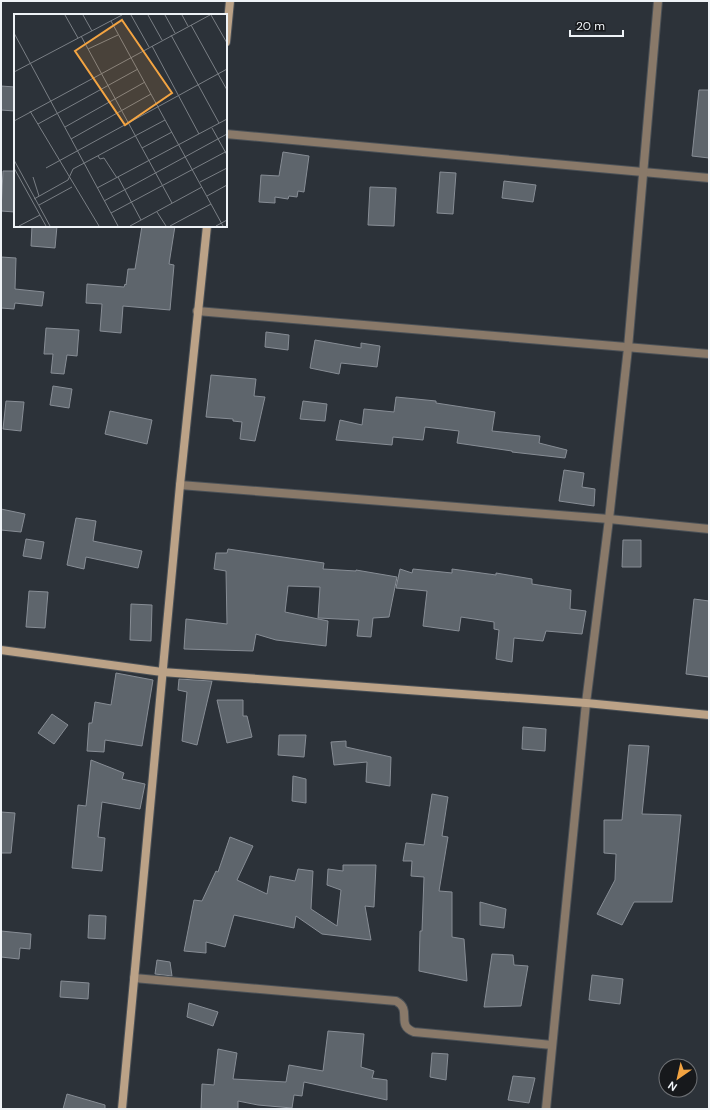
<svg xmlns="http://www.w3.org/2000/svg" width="710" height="1110" font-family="'DM Sans',sans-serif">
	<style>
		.building { fill: #5e656c; stroke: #878d95 }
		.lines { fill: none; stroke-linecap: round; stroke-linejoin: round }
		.street-casing { stroke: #4b5157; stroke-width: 10 }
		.secondary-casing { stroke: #4b5157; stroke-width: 10 }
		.street { stroke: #897969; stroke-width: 8 }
		.secondary { stroke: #bba287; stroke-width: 8 }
		.inset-road { fill: none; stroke: #7a7f85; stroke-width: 1 }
		.view { fill: #f3a442; fill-opacity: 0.15; stroke: #f3a442; stroke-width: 2 }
		.inset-edge { fill: none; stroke: #eff3f7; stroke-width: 2 }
	</style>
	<rect width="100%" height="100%" fill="#2c3239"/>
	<g class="building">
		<polygon points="1,86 15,87 15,111 1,110"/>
		<polygon points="699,90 709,90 709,158 692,156"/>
		<polygon points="283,152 309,156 304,192 298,191 297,197 289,196 288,199 275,197 275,203 259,202 261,175 279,176"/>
		<polygon points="3,171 15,171 15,212 1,211"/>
		<polygon points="440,172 456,173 453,214 437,213"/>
		<polygon points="504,181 536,185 533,202 502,198"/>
		<polygon points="370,187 396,188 394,226 368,225"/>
		<polygon points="32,226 57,226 55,248 31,246"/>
		<polygon points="142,226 175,226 169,264 174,265 170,310 123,306 121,333 100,331 102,304 86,303 87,284 124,287 125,284 126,285 128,269 135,269"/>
		<polygon points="1,257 16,258 15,289 44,292 42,306 15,303 14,309 1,308"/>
		<polygon points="46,328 79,330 77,356 67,355 64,374 51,373 53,354 44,354"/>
		<polygon points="266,332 289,335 288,350 265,347"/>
		<polygon points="315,340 361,348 361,343 380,346 377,367 341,363 339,374 310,368"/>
		<polygon points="211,375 256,379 254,396 265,397 255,441 240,439 242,422 233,421 233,419 206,417"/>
		<polygon points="53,386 72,389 69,408 50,405"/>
		<polygon points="396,397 436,401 436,403 495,412 492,431 540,436 539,443 567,450 565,458 512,452 512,451 457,443 459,431 425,427 423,440 393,437 392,445 336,440 340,420 362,425 364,409 394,412"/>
		<polygon points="6,401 24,402 21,431 3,429"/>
		<polygon points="303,401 327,404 325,421 300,419"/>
		<polygon points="110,411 152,420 147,444 105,434"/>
		<polygon points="564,470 584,473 582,487 595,489 594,506 559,501"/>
		<polygon points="1,509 25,514 21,532 1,530"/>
		<polygon points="76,518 96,521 93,541 142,551 138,568 86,557 84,569 67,565"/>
		<polygon points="26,539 44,542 41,559 23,556"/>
		<polygon points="623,540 641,540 641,567 622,567"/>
		<polygon points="228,549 324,563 323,569 356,571 356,570 397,577 389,617 373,618 371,637 357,636 359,620 318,618 320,587 288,586 285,612 328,621 326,646 276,640 256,634 253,651 184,649 186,619 227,624 226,571 214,569 216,553 227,553"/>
		<polygon points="400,569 412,573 413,569 452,573 452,569 496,575 496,573 532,579 532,584 571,590 570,609 586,611 582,634 546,631 543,641 514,638 512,662 496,659 499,630 494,629 494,622 461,617 459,631 423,626 427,591 396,588"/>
		<polygon points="29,591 48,592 45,628 26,627"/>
		<polygon points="694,599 709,601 709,677 686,674"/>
		<polygon points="131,604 152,605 151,641 130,640"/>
		<polygon points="116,673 153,680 142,746 105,740 104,752 87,751 89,723 92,723 95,702 111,705"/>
		<polygon points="179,679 212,681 197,745 182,741 187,692 178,690"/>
		<polygon points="217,700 243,700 243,716 247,716 252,737 227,743"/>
		<polygon points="52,714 68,725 54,744 38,733"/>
		<polygon points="523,727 546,729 545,751 522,749"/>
		<polygon points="279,735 306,735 304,757 278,755"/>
		<polygon points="346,741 346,747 391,757 390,786 366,782 367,762 334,765 331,742"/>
		<polygon points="629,745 649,746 642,814 681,815 672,902 634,902 622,925 597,914 615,880 616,854 604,853 604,820 622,820"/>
		<polygon points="91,760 124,773 122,779 145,784 140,809 102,802 98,837 105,838 102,871 72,868 78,805 86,806"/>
		<polygon points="293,776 306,779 306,803 292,801"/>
		<polygon points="432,794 448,797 442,836 448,837 439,891 452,892 452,937 464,939 467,981 419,971 420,931 422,931 424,877 411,876 412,861 403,861 406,843 424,845"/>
		<polygon points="1,812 15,813 11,853 1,853"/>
		<polygon points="230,837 253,846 237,880 267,894 270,876 295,881 298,869 313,871 311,909 337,926 341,890 327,885 328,869 343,871 343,865 376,865 374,907 365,906 371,940 322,934 296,916 294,928 234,915 225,947 206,942 206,953 184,951 194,900 202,901 216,871 218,872"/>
		<polygon points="480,902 506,909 504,928 480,925"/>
		<polygon points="89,915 106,916 105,939 88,938"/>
		<polygon points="1,931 31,934 30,949 20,948 19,959 1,957"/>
		<polygon points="492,954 513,955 514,965 528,966 521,1006 484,1007"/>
		<polygon points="157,960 170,962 172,976 155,974"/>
		<polygon points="592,975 623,979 620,1004 589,1000"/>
		<polygon points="61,981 89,983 88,999 60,997"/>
		<polygon points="189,1003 218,1012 213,1026 187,1017"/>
		<polygon points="328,1031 364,1034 361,1067 374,1071 372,1078 387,1080 387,1100 304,1082 302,1096 294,1095 292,1108 258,1105 238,1101 238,1109 201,1109 202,1084 214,1085 218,1049 237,1053 233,1079 286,1082 289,1065 323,1071"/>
		<polygon points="432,1053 448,1054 446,1080 430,1077"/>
		<polygon points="513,1076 535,1078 529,1103 508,1100"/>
		<polygon points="67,1094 105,1105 105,1109 63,1109"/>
	</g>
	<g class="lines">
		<g class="street-casing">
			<g id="street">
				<polyline points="226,134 709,178"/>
				<polyline points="197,311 709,354"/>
				<polyline points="180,485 609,519 709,529"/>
				<path d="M134 978 396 1001C413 1010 395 1025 414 1032L552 1045"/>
				<polyline points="546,1109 586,703 609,519 628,348 658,1"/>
			</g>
		</g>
		<g class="secondary-casing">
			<g id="secondary">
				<polyline points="226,42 230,1"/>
				<polyline points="1,650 162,672 586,703 709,715"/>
				<polyline points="122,1109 180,485 207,226"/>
			</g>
		</g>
		<use href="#street" class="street"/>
		<use href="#secondary" class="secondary"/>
	</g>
	<g transform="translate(14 14)">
		<rect width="213" height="213" fill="#2c3239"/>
		<path class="inset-road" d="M51 1 64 24M69 1 78 17M117 1 135 33M134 1 148 26M151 1 161 19M168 1 174 12M197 1 213 29M97 7 209 212M177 11 213 76M0 19 104 212M157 21 205 109M67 22 158 189M138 32 185 120M74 35 104 21M0 58 108 1M16 97 85 212M0 107 196 1M24 110 124 55M51 113 131 68M198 114 213 141M57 125 137 80M128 134 158 118M84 142 86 145 90 144 103 164M0 146 36 212M0 154 32 212M32 154 213 55M19 163 25 182M104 163 127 206M186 168 213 154M83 174 213 105M193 182 213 171M20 185 54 166 59 155 151 106M90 187 213 120M25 191 58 173M143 198 152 212M97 199 213 137M5 212 26 201M116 212 188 173M156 212 197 190M202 212 213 206"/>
		<path class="view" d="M108 6 158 79 111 111 61 37Z"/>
		<rect width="213" height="213" class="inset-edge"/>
	</g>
	<rect width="710" height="1110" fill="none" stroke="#eff3f7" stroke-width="4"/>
	<g transform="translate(678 1078) rotate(214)"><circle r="19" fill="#17191c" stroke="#6d7074"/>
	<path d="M0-3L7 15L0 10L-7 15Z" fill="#f3a442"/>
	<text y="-6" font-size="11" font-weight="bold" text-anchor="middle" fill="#eff3f7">N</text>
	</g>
	<path d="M570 30v6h53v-6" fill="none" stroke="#eff3f7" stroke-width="2"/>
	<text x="576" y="30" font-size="12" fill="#eff3f7" stroke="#17191c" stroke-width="3" paint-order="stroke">20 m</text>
</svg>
